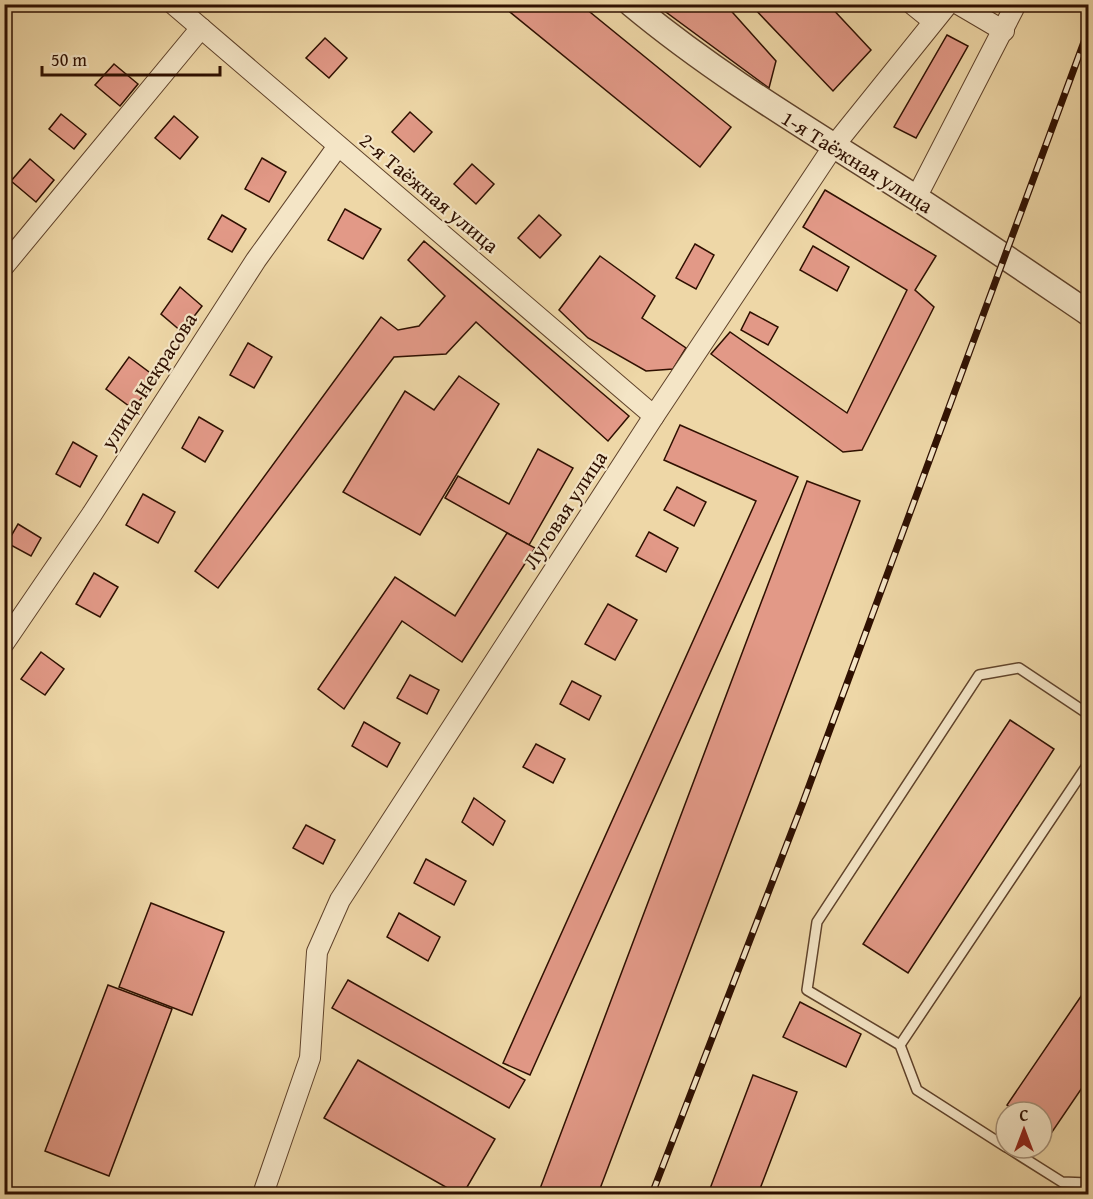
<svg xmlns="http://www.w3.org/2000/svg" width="1093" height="1199" font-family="'Gentium Book Plus',serif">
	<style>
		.building { fill: #e29987; stroke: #2f1001; stroke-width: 1.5 }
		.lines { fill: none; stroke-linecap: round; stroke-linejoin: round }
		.service-casing { stroke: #5f422a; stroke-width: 12 }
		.minor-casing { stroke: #5f422a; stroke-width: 22 }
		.tertiary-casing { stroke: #5f422a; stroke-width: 27 }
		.service { stroke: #f4e5c6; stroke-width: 9 }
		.minor { stroke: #f4e5c6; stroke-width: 20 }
		.tertiary { stroke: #f4e5c6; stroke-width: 24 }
		.rail-casing { stroke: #2f1001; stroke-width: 7 }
		.rail { stroke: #f4e5c6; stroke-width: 4.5; stroke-dasharray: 14; stroke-linecap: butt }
		.labels { text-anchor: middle; stroke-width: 4.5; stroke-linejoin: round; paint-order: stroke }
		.street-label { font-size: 21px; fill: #2f1001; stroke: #f4e5c6 }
	</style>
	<rect width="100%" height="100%" fill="#eed7a7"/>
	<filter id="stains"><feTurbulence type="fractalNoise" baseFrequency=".00333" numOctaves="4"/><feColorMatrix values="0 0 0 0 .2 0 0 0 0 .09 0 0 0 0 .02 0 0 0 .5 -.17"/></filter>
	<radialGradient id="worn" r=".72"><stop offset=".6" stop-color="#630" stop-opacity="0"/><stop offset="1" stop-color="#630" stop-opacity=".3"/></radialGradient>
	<g class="building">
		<polygon points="500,4 580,4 731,127 700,167"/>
		<polygon points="655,4 725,4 776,61 769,88"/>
		<polygon points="750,4 828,4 871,50 833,91"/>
		<polygon points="947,35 968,46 916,138 894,127"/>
		<polygon points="325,38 347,58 329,78 306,58"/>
		<polygon points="114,64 138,84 120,106 95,85"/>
		<polygon points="410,112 432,132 414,152 392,132"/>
		<polygon points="61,114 86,134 74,149 49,129"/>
		<polygon points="174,116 198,137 180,159 155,138"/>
		<polygon points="262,158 286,172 269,202 245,189"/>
		<polygon points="30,159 54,180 36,202 11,181"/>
		<polygon points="472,164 494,184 476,204 454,184"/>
		<polygon points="825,190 936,256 915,290 934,307 862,450 843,452 711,354 730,332 847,413 907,290 803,227"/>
		<polygon points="345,209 381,229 363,259 328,240"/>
		<polygon points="222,215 246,229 232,252 208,239"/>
		<polygon points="539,215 561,235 540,258 518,238"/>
		<polygon points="424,241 629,416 608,441 476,322 446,354 394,357 218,588 195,571 381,317 398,330 419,326 445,296 408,260"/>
		<polygon points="695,244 714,255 696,289 676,278"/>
		<polygon points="813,246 849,267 837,291 800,270"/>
		<polygon points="600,256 655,296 642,318 686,348 673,369 646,371 588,338 559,310"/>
		<polygon points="180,287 202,306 182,332 161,314"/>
		<polygon points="750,312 778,327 768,345 741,330"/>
		<polygon points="248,343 272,357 254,388 230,375"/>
		<polygon points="129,357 157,378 133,409 106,389"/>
		<polygon points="459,376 499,404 420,535 343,492 405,391 434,410"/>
		<polygon points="199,417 223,431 205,462 182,448"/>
		<polygon points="680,425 798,477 530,1075 503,1063 756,501 664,460"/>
		<polygon points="73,442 97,456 80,487 56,474"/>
		<polygon points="538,449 573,468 529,545 445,498 458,476 509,504"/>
		<polygon points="807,481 860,501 598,1194 538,1194"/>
		<polygon points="677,487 706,502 694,526 664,510"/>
		<polygon points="143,494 175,512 158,543 126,525"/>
		<polygon points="18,524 41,538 31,556 7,543"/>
		<polygon points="649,532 678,548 666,572 636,556"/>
		<polygon points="507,533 535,548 462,662 402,621 344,709 318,689 395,577 455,616"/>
		<polygon points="94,573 118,587 100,617 76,604"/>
		<polygon points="608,604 637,620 615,660 585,644"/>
		<polygon points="41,652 64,669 45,695 21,679"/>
		<polygon points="410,675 439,690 427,714 397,698"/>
		<polygon points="572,681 601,696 589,720 560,704"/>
		<polygon points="1010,720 1054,749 908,973 863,944"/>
		<polygon points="364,722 400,743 387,767 352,746"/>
		<polygon points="536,744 565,759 553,783 523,767"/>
		<polygon points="474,798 505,821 493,845 462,822"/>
		<polygon points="306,825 335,840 323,864 293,848"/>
		<polygon points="426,859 466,881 454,905 414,883"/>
		<polygon points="151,903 224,932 192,1015 119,987"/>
		<polygon points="399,913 440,937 428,961 387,937"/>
		<polygon points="348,980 525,1080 509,1108 332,1008"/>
		<polygon points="108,985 172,1009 109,1176 45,1151"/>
		<polygon points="1088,986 1088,1079 1050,1135 1042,1129 1042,1112 1017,1112 1007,1105"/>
		<polygon points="800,1002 861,1034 846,1067 783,1037"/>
		<polygon points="358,1060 495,1139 463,1194 458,1194 324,1118"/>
		<polygon points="753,1075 797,1092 758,1194 708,1194"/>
	</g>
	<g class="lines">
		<g class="service-casing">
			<g id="service">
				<polyline points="900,1045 1088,764"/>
				<polyline points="1006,1147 917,1090 900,1045 807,990 817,922 979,675 1019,668 1088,714"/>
				<polyline points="1008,1148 1062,1182 1088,1183"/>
			</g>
		</g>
		<g class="minor-casing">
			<g id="minor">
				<polyline points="173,4 654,416"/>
				<polyline points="912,4 933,21"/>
				<polyline points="958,4 1004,31"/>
				<polyline points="916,198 1016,4"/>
				<polyline points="4,266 201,28"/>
				<polyline points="4,643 92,514 256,260 338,146"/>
				<polyline points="263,1194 310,1058 317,952 340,900 654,416 833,147 948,4"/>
			</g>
		</g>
		<g class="tertiary-casing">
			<path id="tertiary" d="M631 4C721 79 820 136 918 199 975 236 1032 275 1088 313"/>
		</g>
		<use href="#service" class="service"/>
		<use href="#minor" class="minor"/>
		<use href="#tertiary" class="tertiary"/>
		<g class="rail-casing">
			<polyline id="rail" points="652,1194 802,805 1088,31"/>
		</g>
		<use href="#rail" class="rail"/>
	</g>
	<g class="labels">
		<g class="street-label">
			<text transform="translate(857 162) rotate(32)" y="7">1-я Таёжная улица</text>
			<text transform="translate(429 193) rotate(40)" y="7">2-я Таёжная улица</text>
			<text transform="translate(149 381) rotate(-57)" y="7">улица Некрасова</text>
			<text transform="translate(565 510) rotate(-57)" y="7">Луговая улица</text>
		</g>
	</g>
	<rect width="1093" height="1199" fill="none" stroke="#eed7a7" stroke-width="24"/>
	<rect x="6" y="6" width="1081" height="1187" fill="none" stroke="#2f1001" stroke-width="3"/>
	<rect x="12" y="12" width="1069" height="1175" fill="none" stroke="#2f1001" stroke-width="1.5"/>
	<g transform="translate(1024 1130)"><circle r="28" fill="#f4e5c6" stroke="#a59077" stroke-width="1.5"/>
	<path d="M0-4.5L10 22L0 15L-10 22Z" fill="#8f2418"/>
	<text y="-9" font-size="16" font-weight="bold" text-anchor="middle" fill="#2f1001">С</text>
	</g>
	<path d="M42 66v9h178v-9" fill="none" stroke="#2f1001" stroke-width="3"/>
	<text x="51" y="66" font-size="18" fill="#2f1001" stroke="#f4e5c6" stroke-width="4.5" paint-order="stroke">50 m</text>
	<rect width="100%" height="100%" filter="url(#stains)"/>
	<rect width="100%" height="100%" fill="url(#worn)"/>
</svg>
